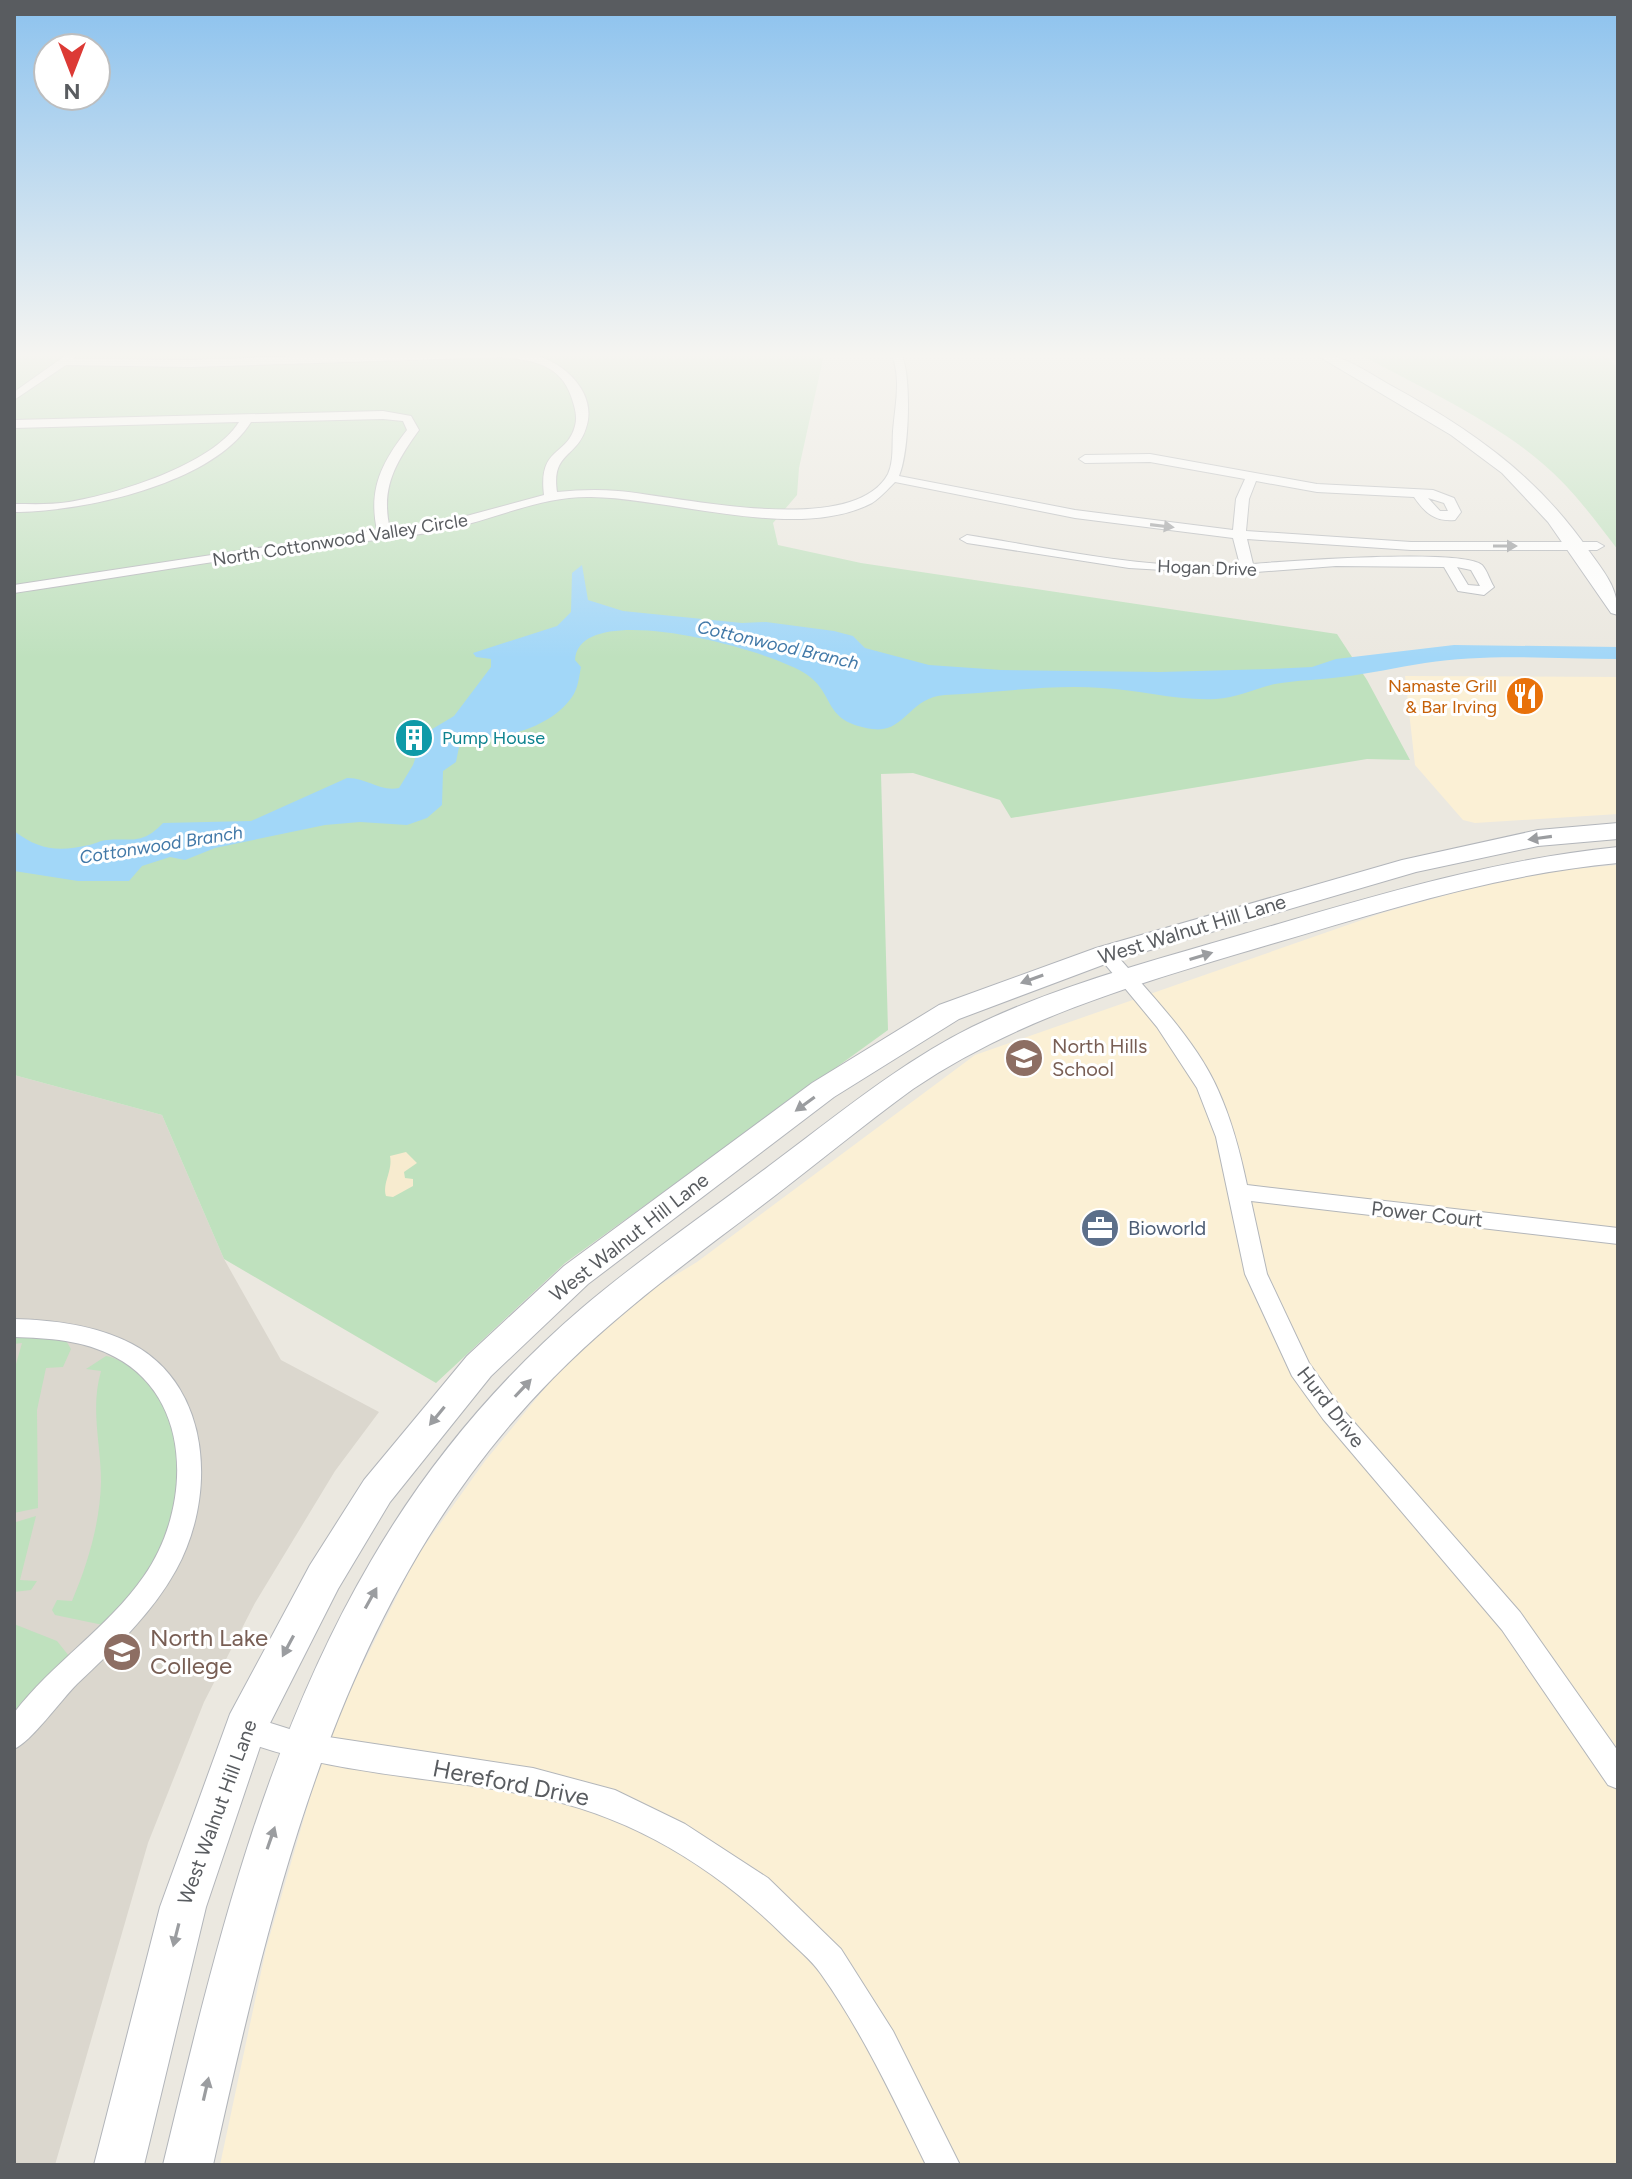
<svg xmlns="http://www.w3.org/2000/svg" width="1632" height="2179" font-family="Figtree,sans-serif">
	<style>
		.commercial { fill: #fbf0d5 }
		.education { fill: #dbd7ce }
		.green { fill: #bfe1be }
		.sand { fill: #f7ebcf }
		.water { fill: #a2d7f8 }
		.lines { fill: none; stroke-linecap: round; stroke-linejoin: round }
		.street-casing { stroke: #b3b6ba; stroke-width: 2 }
		.secondary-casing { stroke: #b2b5ba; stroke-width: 2 }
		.street { fill: #fff; fill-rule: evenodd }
		.secondary { fill: #fff; fill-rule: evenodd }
		.oneway { fill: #9b9da0 }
		.labels { text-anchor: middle; stroke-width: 6; stroke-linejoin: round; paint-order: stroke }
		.far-street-label { font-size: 18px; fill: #595c60; stroke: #fff }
		.far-water-label { font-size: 18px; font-style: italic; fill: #4279a8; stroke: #fff }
		.far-food-label { font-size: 18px; fill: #c56008; stroke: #fff; text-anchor: end }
		.far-culture-label { font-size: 18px; fill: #0d838f; stroke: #fff; text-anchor: start }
		.street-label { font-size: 20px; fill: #595c60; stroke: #fff }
		.education-label { font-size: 20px; fill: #785e54; stroke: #fff; text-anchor: start }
		.service-label { font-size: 20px; fill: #4e5e75; stroke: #fff; text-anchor: start }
		.near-education-label { font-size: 24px; fill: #785e54; stroke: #fff; text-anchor: start }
		.near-street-label { font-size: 24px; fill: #595c60; stroke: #fff }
	</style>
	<rect width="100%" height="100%" fill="#ebe8e0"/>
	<g class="commercial">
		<polygon points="1405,676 1618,677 1618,814 1475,823 1463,820 1415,765"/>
		<polygon points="1618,865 1618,2165 220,2165 266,1949 329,1732 417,1556 485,1461 553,1378 628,1304 697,1262 975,1055 1382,913 1525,873"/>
	</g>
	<polygon class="education" points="14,1075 162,1115 224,1259 281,1360 379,1412 335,1471 255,1603 204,1702 148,1843 55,2165 14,2165"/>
	<g class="green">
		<polygon points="14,353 814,353 823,359 799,468 797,495 773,523 778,545 861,563 1337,634 1367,680 1410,760 1367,759 1011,818 1000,800 913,773 881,774 888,1030 565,1263 436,1383 224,1259 162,1115 14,1075"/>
		<path d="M1358 353H1604L1618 369V550C1594 519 1572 488 1542 463 1493 420 1415 385 1358 353Z"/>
		<polygon points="24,1334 65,1339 71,1349 63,1367 46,1368 37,1410 38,1508 14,1513 14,1371 22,1343 14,1344 14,1337"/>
		<path d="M106 1356C125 1359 143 1377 155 1392 200 1450 176 1528 141 1584 132 1599 116 1612 103 1625L55 1615 52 1610 57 1600 72 1601C88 1563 100 1523 101 1482 101 1444 90 1409 101 1371L86 1369Z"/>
		<polygon points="36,1516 20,1580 37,1581 31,1590 14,1592 16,1522"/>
		<polygon points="14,1624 57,1641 69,1656 14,1718"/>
	</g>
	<path class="sand" d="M406 1152 417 1163 404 1172 405 1178 413 1179V1186L393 1197 386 1196C382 1183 393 1171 390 1156Z"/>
	<path class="water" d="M582 565 588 600 623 611 742 623 766 622 834 631 853 636 865 648 929 665 1001 670 1160 672 1270 669 1312 667 1336 659 1454 645 1618 647V659C1553 659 1489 653 1425 663 1397 667 1369 674 1341 677 1319 680 1297 680 1275 684 1256 688 1236 698 1216 699 1178 701 1140 690 1102 688 1050 684 997 693 945 695 909 697 905 734 872 729 821 721 837 695 806 674 773 651 579 596 575 660L581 667C579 677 578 689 572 697 548 731 498 739 460 742L456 762 443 771 442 805 427 818 407 825 360 822 325 825 215 848 185 860 170 857 142 866 129 881H78L14 871V831C39 850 58 852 89 845 95 844 101 840 107 840 133 838 142 845 163 823L251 821 347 778C366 777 379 792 399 788L413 765 424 734 454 716 491 667V659L476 657 473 653 557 626 571 612 572 573Z"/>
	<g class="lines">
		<g class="street-casing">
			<g id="street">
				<path d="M69 353H77L74 359 190 360 388 353 534 355C564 362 598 393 586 428 577 458 551 452 557 492 578 490 597 489 618 491 678 496 853 539 888 474 894 461 892 445 893 431 895 405 902 378 891 353H901C912 376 909 452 899 476L1075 510 1233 530 1236 499 1245 479 1150 462 1085 463 1079 459 1085 455 1150 454 1317 484 1433 490 1454 498 1461 512 1455 520C1435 522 1425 513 1414 497L1317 492 1256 481 1249 499 1246 531 1411 542H1597L1604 546 1597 550H1411L1247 539 1253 564C1287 561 1464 548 1482 565 1487 570 1490 581 1494 587L1484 595 1458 591 1444 567 1336 566 1256 572 1250 575 1129 568 967 543 960 539 967 535C1056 549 1150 571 1240 565L1233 538 1075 518 895 482C888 489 880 498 872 503 798 542 672 498 591 497 549 496 508 513 468 524 442 531 410 536 385 539 261 552 137 575 14 593V585L377 530C368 489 382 462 407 430L403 421 383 419 251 422C213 484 82 512 14 512V504C32 504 51 505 69 502 117 494 212 465 239 422L14 428V420L383 411 411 416 419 430C396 462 380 488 390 529L459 518 544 495C538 446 567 457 575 426 578 416 574 405 571 396 560 364 532 360 501 357L190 367 66 365 14 400V392ZM1428 498 1444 503 1448 511H1440ZM1457 567 1471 570 1480 586 1468 585Z"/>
				<path d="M1106 948 1112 950C1147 990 1197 1041 1218 1090 1232 1121 1240 1152 1247 1185L1618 1228V1244L1251 1201 1267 1274 1309 1363 1339 1405 1520 1612 1618 1751V1789L1608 1785 1502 1630 1323 1419 1292 1376 1245 1274 1216 1137 1197 1088 1157 1027 1100 958 1097 954 1100 950Z"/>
				<path d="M14 1319C54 1320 96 1325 132 1344 213 1387 216 1498 176 1570 151 1615 114 1649 77 1684 61 1700 31 1742 14 1749V1713C52 1663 108 1628 144 1576 190 1511 195 1399 115 1357 84 1340 48 1338 14 1337Z"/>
				<path d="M245 1715 302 1733 533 1768 615 1790 685 1824 768 1878 841 1949 893 2031 960 2165H926C894 2100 863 2033 821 1974 811 1959 795 1947 783 1935 713 1866 629 1815 532 1796 433 1776 330 1775 235 1738L231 1728 235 1718Z"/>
			</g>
		</g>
		<g class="secondary-casing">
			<g id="secondary">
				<path d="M1313 353C1342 353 1365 371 1390 385 1469 428 1537 475 1589 551 1605 573 1618 588 1618 615L1611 613 1548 522 1502 473 1451 435Z"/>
				<polygon points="1618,823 1618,839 1538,846 1416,872 1116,960 959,1019 834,1097 588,1284 491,1376 390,1502 338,1589 264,1735 206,1907 144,2165 94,2165 160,1907 230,1714 310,1565 364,1480 467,1356 564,1266 812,1083 939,1005 1096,948 1402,860 1538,830"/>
				<path d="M1618 847V863C1498 874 1386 910 1271 944 1145 982 1022 1015 913 1089 862 1126 814 1166 764 1204 691 1259 617 1313 553 1378 342 1592 276 1882 213 2165H163C213 1958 262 1747 371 1561 426 1466 498 1380 582 1308 642 1257 707 1213 769 1166 835 1117 898 1064 972 1027 1058 985 1152 961 1244 934 1368 898 1489 860 1618 847Z"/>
			</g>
		</g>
		<use href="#street" class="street"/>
		<use href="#secondary" class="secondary"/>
	</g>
	<defs><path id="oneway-solid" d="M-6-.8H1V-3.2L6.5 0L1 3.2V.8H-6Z" transform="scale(2)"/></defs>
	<g class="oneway">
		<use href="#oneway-solid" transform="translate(1162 526) rotate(7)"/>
		<use href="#oneway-solid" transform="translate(1505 546)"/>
		<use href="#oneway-solid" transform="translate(1540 838) rotate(172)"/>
		<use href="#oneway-solid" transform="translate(1201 956) rotate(-17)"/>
		<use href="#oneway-solid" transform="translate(1032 979) rotate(160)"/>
		<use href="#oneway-solid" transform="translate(805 1104) rotate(144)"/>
		<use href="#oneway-solid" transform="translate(523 1388) rotate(-47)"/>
		<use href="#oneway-solid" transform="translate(437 1416) rotate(129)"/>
		<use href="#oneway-solid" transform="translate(371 1598) rotate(-61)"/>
		<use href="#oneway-solid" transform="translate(288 1646) rotate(118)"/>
		<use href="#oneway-solid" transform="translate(271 1838) rotate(-71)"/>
		<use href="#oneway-solid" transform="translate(176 1935) rotate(104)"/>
		<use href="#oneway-solid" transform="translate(206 2089) rotate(-77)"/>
	</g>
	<linearGradient id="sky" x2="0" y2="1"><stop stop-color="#8cc2ee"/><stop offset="0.54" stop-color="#f6f5f1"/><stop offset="1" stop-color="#f6f5f1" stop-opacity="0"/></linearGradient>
	<rect width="1632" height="658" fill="url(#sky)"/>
	<defs>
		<g id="restaurant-disc" transform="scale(2)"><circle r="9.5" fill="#e8710a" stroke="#fff"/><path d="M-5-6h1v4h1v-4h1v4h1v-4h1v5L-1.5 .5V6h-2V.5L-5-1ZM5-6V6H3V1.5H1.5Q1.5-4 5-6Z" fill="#fff"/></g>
		<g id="building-disc" transform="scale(2)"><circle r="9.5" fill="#0f9aa8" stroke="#fff"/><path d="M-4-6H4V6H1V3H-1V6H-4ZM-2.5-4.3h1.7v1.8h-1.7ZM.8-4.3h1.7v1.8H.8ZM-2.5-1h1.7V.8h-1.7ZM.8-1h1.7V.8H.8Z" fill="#fff"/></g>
		<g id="school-disc" transform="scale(2)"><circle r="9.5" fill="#8d6e63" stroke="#fff"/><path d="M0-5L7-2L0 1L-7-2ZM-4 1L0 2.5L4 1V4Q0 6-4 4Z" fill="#fff"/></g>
		<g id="office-disc" transform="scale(2)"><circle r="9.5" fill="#5c6f8a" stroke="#fff"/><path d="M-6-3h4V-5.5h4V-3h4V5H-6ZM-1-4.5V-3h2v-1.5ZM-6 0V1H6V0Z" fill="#fff"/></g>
		<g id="university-disc" transform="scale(2)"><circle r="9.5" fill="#8d6e63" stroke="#fff"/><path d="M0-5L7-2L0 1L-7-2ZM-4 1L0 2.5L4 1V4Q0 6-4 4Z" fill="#fff"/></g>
	</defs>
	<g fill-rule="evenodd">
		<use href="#restaurant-disc" x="1525" y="696"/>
		<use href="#building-disc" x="414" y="738"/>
		<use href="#school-disc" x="1024" y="1058"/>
		<use href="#office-disc" x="1100" y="1228"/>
		<use href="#university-disc" x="122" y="1652"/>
	</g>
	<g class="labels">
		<g class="far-street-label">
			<text transform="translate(340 540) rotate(-9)" y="6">North Cottonwood Valley Circle</text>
			<text transform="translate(1207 568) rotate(2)" y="6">Hogan Drive</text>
		</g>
		<g class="far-water-label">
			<text transform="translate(778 645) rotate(13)" y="6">Cottonwood Branch</text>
			<text transform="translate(161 845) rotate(-9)" y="6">Cottonwood Branch</text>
		</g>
		<g class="far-food-label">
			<text x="1497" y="692">Namaste Grill<tspan x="1497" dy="21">&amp; Bar Irving</tspan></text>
		</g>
		<g class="far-culture-label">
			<text x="442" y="744">Pump House</text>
		</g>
		<g class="street-label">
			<text transform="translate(1192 929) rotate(-17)" y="7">West Walnut Hill Lane</text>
			<text transform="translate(1427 1214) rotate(6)" y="7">Power Court</text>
			<text transform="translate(629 1237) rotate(-38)" y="7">West Walnut Hill Lane</text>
			<text transform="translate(1331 1407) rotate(52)" y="7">Hurd Drive</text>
			<text transform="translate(217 1812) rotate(-70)" y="7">West Walnut Hill Lane</text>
		</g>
		<g class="education-label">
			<text x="1052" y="1053">North Hills<tspan x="1052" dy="23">School</tspan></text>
		</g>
		<g class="service-label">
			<text x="1128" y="1235">Bioworld</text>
		</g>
		<g class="near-education-label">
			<text x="150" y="1646">North Lake<tspan x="150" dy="28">College</tspan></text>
		</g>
		<g class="near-street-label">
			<text transform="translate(511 1783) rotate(11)" y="8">Hereford Drive</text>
		</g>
	</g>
	<rect width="1632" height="2179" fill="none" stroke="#595c60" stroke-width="32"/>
	<g transform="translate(72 72) rotate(180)"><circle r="38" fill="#ffffff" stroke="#bdbebf" stroke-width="2"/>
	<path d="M0-6L14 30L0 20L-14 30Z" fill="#dc3a35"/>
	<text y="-12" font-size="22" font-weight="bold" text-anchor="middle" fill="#595c60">N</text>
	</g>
</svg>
